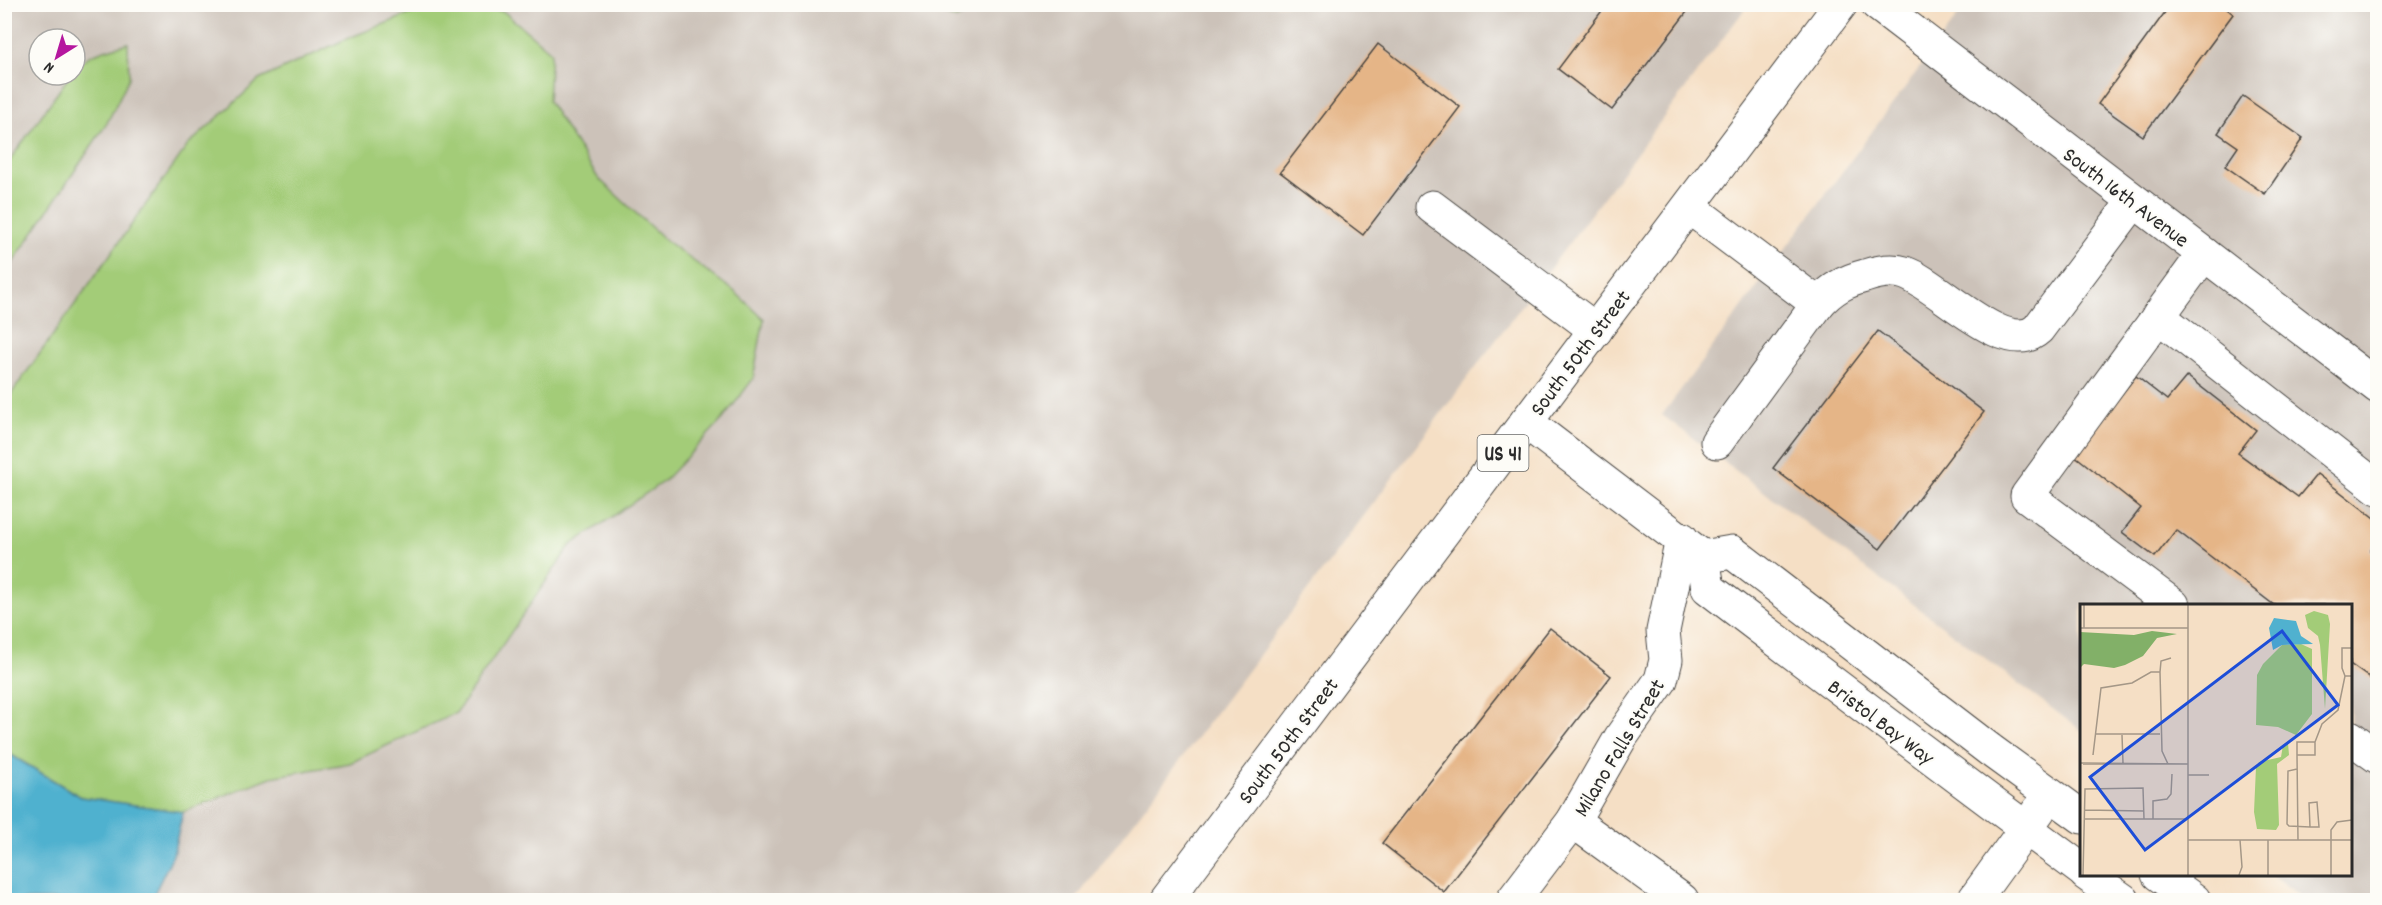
<svg xmlns="http://www.w3.org/2000/svg" width="2382" height="905" font-family="Dekko,sans-serif">
	<style>
		.industrial { fill: #ccc2b9; fill-rule: evenodd }
		.green { fill: #a3cc78; stroke: #677c52; stroke-width: 1.5 }
		.water { fill: #50b1cf; stroke: #3e6e7d; stroke-width: 1.5 }
		.building { fill: #e5b587 }
		.lines { fill: none; stroke-linecap: round; stroke-linejoin: round }
		.minor-casing { stroke: #494642; stroke-width: 35 }
		.major-casing { stroke: #494642; stroke-width: 35 }
		.minor { stroke: #fff; stroke-width: 33 }
		.major { stroke: #fff; stroke-width: 33 }
		.labels { text-anchor: middle; stroke-width: 4.5; stroke-linejoin: round; paint-order: stroke }
		.shield { fill: #fdfcf7; stroke: #6a6a68; stroke-width: 1.5 }
		.shield-label { font-size: 21px; font-weight: bold; fill: #2b2b2b }
		.street-label { font-size: 22px; fill: #2b2b2b; stroke: #fdfcf7 }
		.inset-road { fill: none; stroke: #a49787; stroke-width: 1.5 }
		.view { fill: #1d4ed8; fill-opacity: 0.15; stroke: #1d4ed8; stroke-width: 3 }
		.inset-edge { fill: none; stroke: #2b2b2b; stroke-width: 3 }
	</style>
	<rect width="100%" height="100%" fill="#fdfcf7"/>
	<filter id="ink" filterUnits="userSpaceOnUse"><feTurbulence type="fractalNoise" baseFrequency=".0167" numOctaves="2"/><feDisplacementMap in="SourceGraphic" scale="12" xChannelSelector="R" yChannelSelector="G"/><feConvolveMatrix kernelMatrix="1 2 1 2 8 2 1 2 1" color-interpolation-filters="sRGB"/></filter>
	<filter id="wash" filterUnits="userSpaceOnUse"><feTurbulence type="fractalNoise" baseFrequency=".008" numOctaves="4" result="noise"/><feDisplacementMap in="SourceGraphic" scale="24" xChannelSelector="R" yChannelSelector="G"/><feGaussianBlur stdDeviation="1.35" result="paint"/><feColorMatrix in="noise" values="0 0 0 0 0 0 0 0 0 0 0 0 0 0 0 0 0 1.4 0 .05"/><feComposite in="paint" operator="in"/></filter>
	<g filter="url(#wash)">
		<rect width="100%" height="100%" fill="#f5dfc5"/>
		<g class="industrial">
			<path d="M5 5H1748L1075 900H5ZM39 39H75V75H39Z"/>
			<polygon points="1966,5 2377,5 2377,900 2306,900 2270,874 2350,874 2350,605 2082,605 2082,731 1662,415"/>
		</g>
		<g class="green">
			<polygon points="433,5 503,11 551,52 548,101 598,178 665,240 734,291 764,319 753,379 723,419 664,481 570,546 456,713 350,763 271,777 183,812 81,797 5,751 4,404 188,145 259,80 346,39"/>
			<polygon points="915,5 985,5 956,19"/>
			<path d="M128 43 129 78 107 123 5 274V167L70 75H75C75 54 111 49 128 43Z"/>
		</g>
		<polygon class="water" points="4,751 81,797 183,812 173,855 151,900 5,900"/>
		<g id="blocks">
			<g class="building">
				<polygon points="1607,4 1693,4 1612,110 1558,69"/>
				<polygon points="2171,4 2221,4 2233,14 2143,136 2098,104"/>
				<polygon points="1378,44 1460,107 1363,235 1280,172"/>
				<polygon points="2243,96 2303,138 2265,194 2225,166 2238,147 2218,133"/>
				<polygon points="1878,331 1984,412 1880,549 1773,468"/>
				<polygon points="2136,376 2167,400 2187,376 2256,430 2238,453 2298,497 2317,474 2378,521 2378,540 2370,550 2378,556 2378,684 2350,664 2350,605 2274,605 2176,530 2155,557 2122,532 2141,508 2074,455"/>
				<polygon points="1550,628 1611,676 1444,892 1382,843"/>
			</g>
		</g>
	</g>
	<g filter="url(#ink)">
		<use href="#blocks" fill-opacity="0" stroke="#494642" stroke-width="1.5"/>
		<g class="lines">
			<g class="minor-casing">
				<g id="minor">
					<polyline points="1877,4 2378,387"/>
					<polyline points="1432,207 1596,330"/>
					<polyline points="1689,207 1818,304"/>
					<polyline points="2158,316 2378,488"/>
					<path d="M1526 422 1703 557 1708 588C1832 683 1957 777 2082 870"/>
					<path d="M1717 442 1818 304C1831 289 1845 281 1865 276 1877 272 1893 269 1905 273 1938 284 2006 359 2038 329L2134 201"/>
					<polyline points="1703,557 1732,552 1990,750 2082,817"/>
					<polyline points="2173,605 2027,496 2204,254"/>
					<polyline points="2350,737 2378,757"/>
					<polyline points="1573,821 1682,900"/>
					<polyline points="2086,874 2123,900"/>
					<polyline points="2158,874 2194,900"/>
					<polyline points="1513,900 1573,821 1621,737 1661,680 1666,660 1663,631 1682,539"/>
					<polyline points="1974,900 2039,810"/>
				</g>
			</g>
			<g class="major-casing">
				<polyline id="major" points="1166,900 1841,4"/>
			</g>
			<use href="#minor" class="minor"/>
			<use href="#major" class="major"/>
		</g>
	</g>
	<g class="labels">
		<rect class="shield" x="1477.5" y="435" width="51" height="36" rx="4.5"/>
		<g class="shield-label">
			<text x="1503" y="460">US 41</text>
		</g>
		<g class="street-label">
			<text transform="translate(2127 196) rotate(37)" y="8">South 16th Avenue</text>
			<text transform="translate(1579 352) rotate(-53)" y="8">South 50th Street</text>
			<text transform="translate(1882 721) rotate(37)" y="8">Bristol Bay Way</text>
			<text transform="translate(1287 740) rotate(-53)" y="8">South 50th Street</text>
			<text transform="translate(1618 747) rotate(-59)" y="8">Milano Falls Street</text>
		</g>
	</g>
	<g transform="translate(2080 604)">
		<rect width="272" height="272" fill="#f5dfc5"/>
		<path d="M234 7 248 11 250 20 245 105 240 41 238 32 228 24 225 11ZM221 40 232 45V110L216 131 198 123 176 121 177 71 183 60 202 41ZM208 139 209 151 197 160 199 221 196 226 177 225 174 208 176 163 179 158 201 153 203 141Z" fill="#a3cc78"/>
		<path d="M72 27 97 30 77 34 63 52 45 61 34 64 4 60 0 64V28L54 31Z" fill="#82b068"/>
		<path d="M194 14 216 17 221 32 233 40 202 41 193 46 189 24Z" fill="#50b1cf"/>
		<path class="inset-road" d="M4 1V24M108 1V271M0 24H108M272 44H262V64L265 72H272M16 130H80M42 131 43 159M235 138 242 120 258 106 265 72M13 151 21 84 52 79 71 68H80M217 151H235V138H217V151L218 236M0 159 108 160M3 160H86M88 160 82 147 80 68 81 57 91 54M217 165 208 167 207 220 209 222 230 223H239L237 198 229 199 230 223M108 171H129M5 206 64 207M5 215H108M73 215V197L87 195 91 190 92 170M108 236H272M188 236V271M3 271 5 185 63 184 64 215M159 271 162 263 160 236M251 271V226L257 218 272 216"/>
		<path class="view" d="M202 27 258 101 65 246 10 173Z"/>
		<rect width="272" height="272" class="inset-edge"/>
	</g>
	<rect width="2382" height="905" fill="none" stroke="#fdfcf7" stroke-width="24"/>
	<g transform="translate(57 57) rotate(217)"><circle r="28" fill="#fdfcf7" stroke="#a9a8a5" stroke-width="1.5"/>
	<path d="M0-4.5L10 22L0 15L-10 22Z" fill="#b5179e"/>
	<text y="-9" font-size="16" font-weight="bold" text-anchor="middle" fill="#2b2b2b">N</text>
	</g>
</svg>
